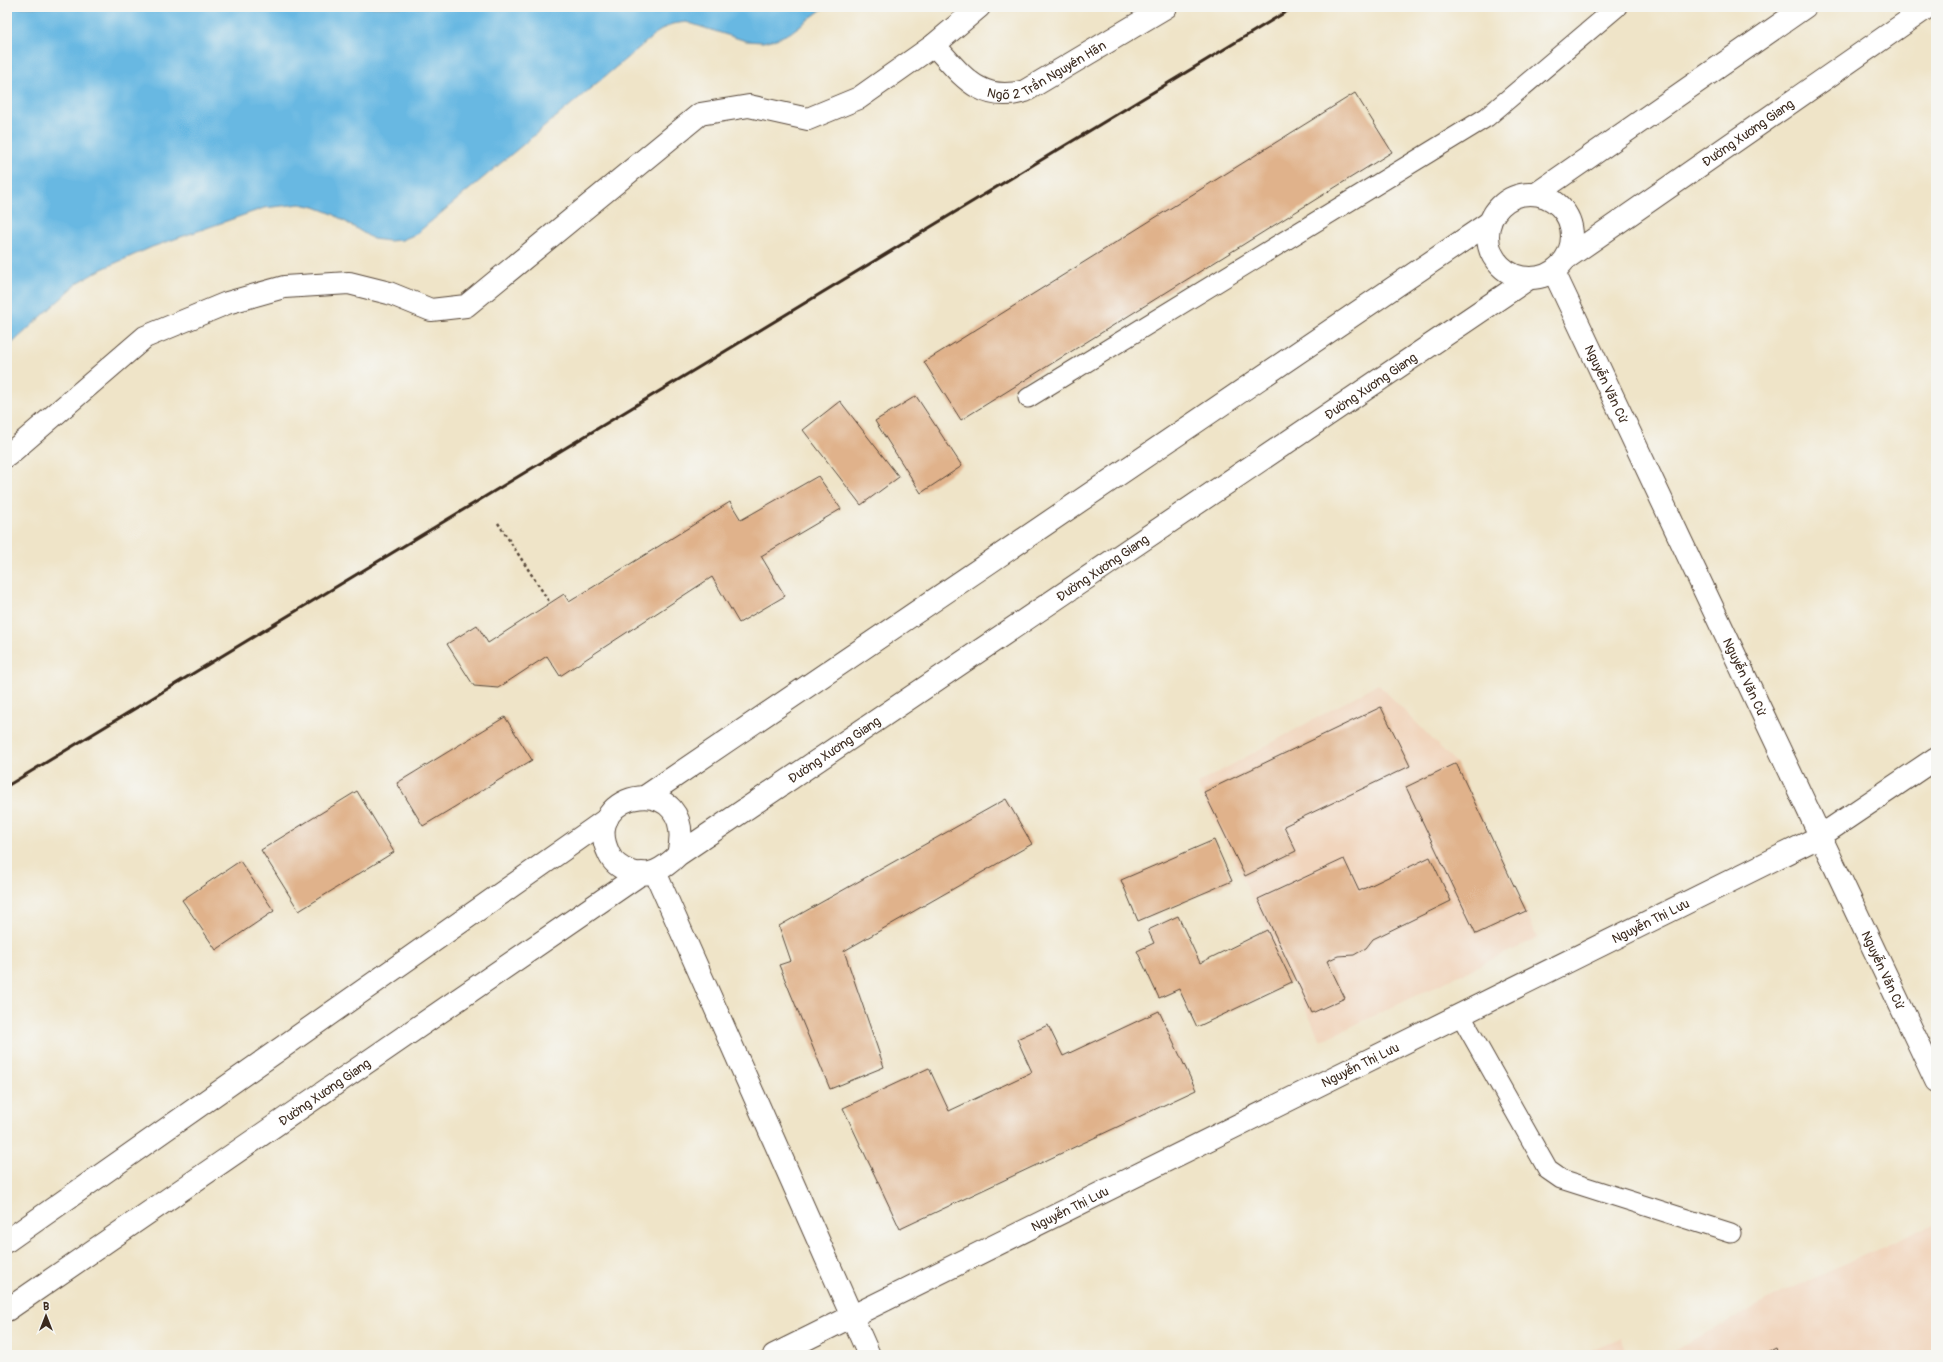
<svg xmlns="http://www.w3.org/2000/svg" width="1943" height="1362" font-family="Pangolin,sans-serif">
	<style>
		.built { fill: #f1d5bd }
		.water { fill: #67b8e2; stroke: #517180 }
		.building { fill: #e0b28b }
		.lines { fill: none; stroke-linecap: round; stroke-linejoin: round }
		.service-casing { stroke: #564638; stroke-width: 21 }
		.minor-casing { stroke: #564638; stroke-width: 24 }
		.tertiary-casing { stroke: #564638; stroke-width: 24 }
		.primary-casing { stroke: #564638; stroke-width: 24 }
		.path { stroke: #564638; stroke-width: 2.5; stroke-dasharray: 3 3; stroke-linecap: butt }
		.service { stroke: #fff; stroke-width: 19 }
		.minor { stroke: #fff; stroke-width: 22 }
		.tertiary { stroke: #fff; stroke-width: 22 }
		.primary { stroke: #fff; stroke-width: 22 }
		.rail { stroke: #3b2a1e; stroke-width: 3 }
		.labels { text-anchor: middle; stroke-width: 3; stroke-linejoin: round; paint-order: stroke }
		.street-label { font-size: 13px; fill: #3b2a1e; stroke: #f6f6f2 }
	</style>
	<rect width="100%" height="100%" fill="#f6f6f2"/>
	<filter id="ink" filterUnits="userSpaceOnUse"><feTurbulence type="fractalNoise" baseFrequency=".025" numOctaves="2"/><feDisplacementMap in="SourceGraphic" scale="8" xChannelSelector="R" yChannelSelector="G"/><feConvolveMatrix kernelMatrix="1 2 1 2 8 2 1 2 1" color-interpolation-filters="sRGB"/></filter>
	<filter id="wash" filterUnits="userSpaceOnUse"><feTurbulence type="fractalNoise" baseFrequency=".012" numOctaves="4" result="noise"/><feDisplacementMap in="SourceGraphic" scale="16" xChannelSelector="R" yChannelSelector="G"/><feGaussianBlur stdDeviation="0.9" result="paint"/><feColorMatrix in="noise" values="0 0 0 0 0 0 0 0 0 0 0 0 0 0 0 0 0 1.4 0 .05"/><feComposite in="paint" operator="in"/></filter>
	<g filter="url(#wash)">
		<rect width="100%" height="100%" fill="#efe4c8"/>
		<g class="built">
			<polygon points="1378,684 1456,763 1526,911 1537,938 1321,1041 1197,784"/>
			<polygon points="1936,1223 1936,1355 1665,1355 1775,1296"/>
			<polygon points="1620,1338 1627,1355 1580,1355"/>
		</g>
		<polygon class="water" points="7,7 825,7 790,33 776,39 763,42 746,41 686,22 672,24 658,32 416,234 402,240 388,241 373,239 333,214 315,207 300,204 264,208 152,247 102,269 79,282 7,348"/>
		<g id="blocks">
			<g class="building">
				<polygon points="1355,93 1392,152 961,420 924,362"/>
				<polygon points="916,396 962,466 921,493 875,421"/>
				<polygon points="840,401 899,477 861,505 803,430"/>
				<polygon points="818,476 841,509 761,556 785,596 739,623 712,577 560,676 547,656 498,688 474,686 447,644 477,625 488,643 564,594 569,602 730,502 741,520"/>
				<polygon points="1381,707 1410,766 1284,826 1296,851 1245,876 1204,792"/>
				<polygon points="505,717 532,760 423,826 397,783"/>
				<polygon points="1456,763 1526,911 1476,934 1406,787"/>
				<polygon points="357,791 394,852 299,911 261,850"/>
				<polygon points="1006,799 1032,844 844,951 884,1067 830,1089 779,965 791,961 779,926"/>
				<polygon points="1214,840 1232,881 1138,921 1121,880"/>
				<polygon points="1430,857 1451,901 1373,939 1366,948 1354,955 1338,956 1327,961 1345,998 1312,1013 1258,899 1344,859 1359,891"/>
				<polygon points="240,861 274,911 216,950 182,900"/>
				<polygon points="1178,916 1200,963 1267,930 1292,982 1197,1027 1179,989 1159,998 1137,951 1154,943 1148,930"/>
				<polygon points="1159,1011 1196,1090 900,1229 843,1108 929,1068 949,1111 1032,1072 1017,1039 1048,1025 1063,1056"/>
				<polygon points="1778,1349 1780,1355 1766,1355"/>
			</g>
		</g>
	</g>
	<g filter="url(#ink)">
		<use href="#blocks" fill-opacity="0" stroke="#564638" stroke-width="1"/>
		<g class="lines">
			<g class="service-casing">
				<g id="service">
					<polyline points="1028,398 1487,117 1617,7"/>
					<polyline points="1460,1014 1548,1170 1561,1179 1731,1233"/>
				</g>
			</g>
			<g class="minor-casing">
				<g id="minor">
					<path id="s1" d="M934 45C962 75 980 104 1025 91L1166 7"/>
					<polyline points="7,456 145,337 227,303 284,287 349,283 389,293 431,310 466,306 700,114 749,106 808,119 859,98 934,45 979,7"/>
					<polyline points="655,872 869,1355"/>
					<path id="s2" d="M774 1355 1819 837 1936 758"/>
				</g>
			</g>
			<g class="tertiary-casing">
				<g id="tertiary">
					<path id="s3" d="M1554 272 1936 1081"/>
				</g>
			</g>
			<g class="primary-casing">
				<g id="primary">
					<circle cx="1530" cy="236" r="42"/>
					<polyline points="1536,194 1805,7"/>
					<path id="s4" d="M1567 258 1928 7"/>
					<polyline points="646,796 1490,222"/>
					<path id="s5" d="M678 855C699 768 577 789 609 854 616 870 640 878 656 871 665 867 672 861 678 855L1528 279"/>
					<polyline points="7,1241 607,819"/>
					<path id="s6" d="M7 1310 642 873"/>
				</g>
			</g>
			<polyline class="path" points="498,523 550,603"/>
			<use href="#service" class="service"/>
			<use href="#minor" class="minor"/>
			<use href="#tertiary" class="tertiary"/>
			<use href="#primary" class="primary"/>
			<polyline class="rail" points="7,786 1294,7"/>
		</g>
	</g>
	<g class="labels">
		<g class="street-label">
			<text dy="5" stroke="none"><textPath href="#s1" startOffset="137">Ngõ 2 Trần Nguyên Hãn</textPath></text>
			<text dy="5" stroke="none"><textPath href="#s4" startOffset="220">Đường Xương Giang</textPath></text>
			<text dy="5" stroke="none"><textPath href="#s3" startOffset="124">Nguyễn Văn Cừ</textPath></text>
			<text dy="5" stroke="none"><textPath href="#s5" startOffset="1079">Đường Xương Giang</textPath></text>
			<text dy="5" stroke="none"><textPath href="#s5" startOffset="755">Đường Xương Giang</textPath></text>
			<text dy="5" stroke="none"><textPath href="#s3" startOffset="448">Nguyễn Văn Cừ</textPath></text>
			<text dy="5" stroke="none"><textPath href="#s5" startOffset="431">Đường Xương Giang</textPath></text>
			<text dy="5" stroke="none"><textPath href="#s2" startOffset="978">Nguyễn Thị Lưu</textPath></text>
			<text dy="5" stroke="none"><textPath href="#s3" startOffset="772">Nguyễn Văn Cừ</textPath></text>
			<text dy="5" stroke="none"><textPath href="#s2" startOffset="654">Nguyễn Thị Lưu</textPath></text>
			<text dy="5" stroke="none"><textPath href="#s6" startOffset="385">Đường Xương Giang</textPath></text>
			<text dy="5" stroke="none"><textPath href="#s2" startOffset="330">Nguyễn Thị Lưu</textPath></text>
		</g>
	</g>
	<rect width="1943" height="1362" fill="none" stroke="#f6f6f2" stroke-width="24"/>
	<g transform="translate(46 1316)" stroke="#f6f6f2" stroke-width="3" paint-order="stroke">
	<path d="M0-3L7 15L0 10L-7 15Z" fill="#3b2a1e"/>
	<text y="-6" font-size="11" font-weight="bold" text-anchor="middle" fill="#3b2a1e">B</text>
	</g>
</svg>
